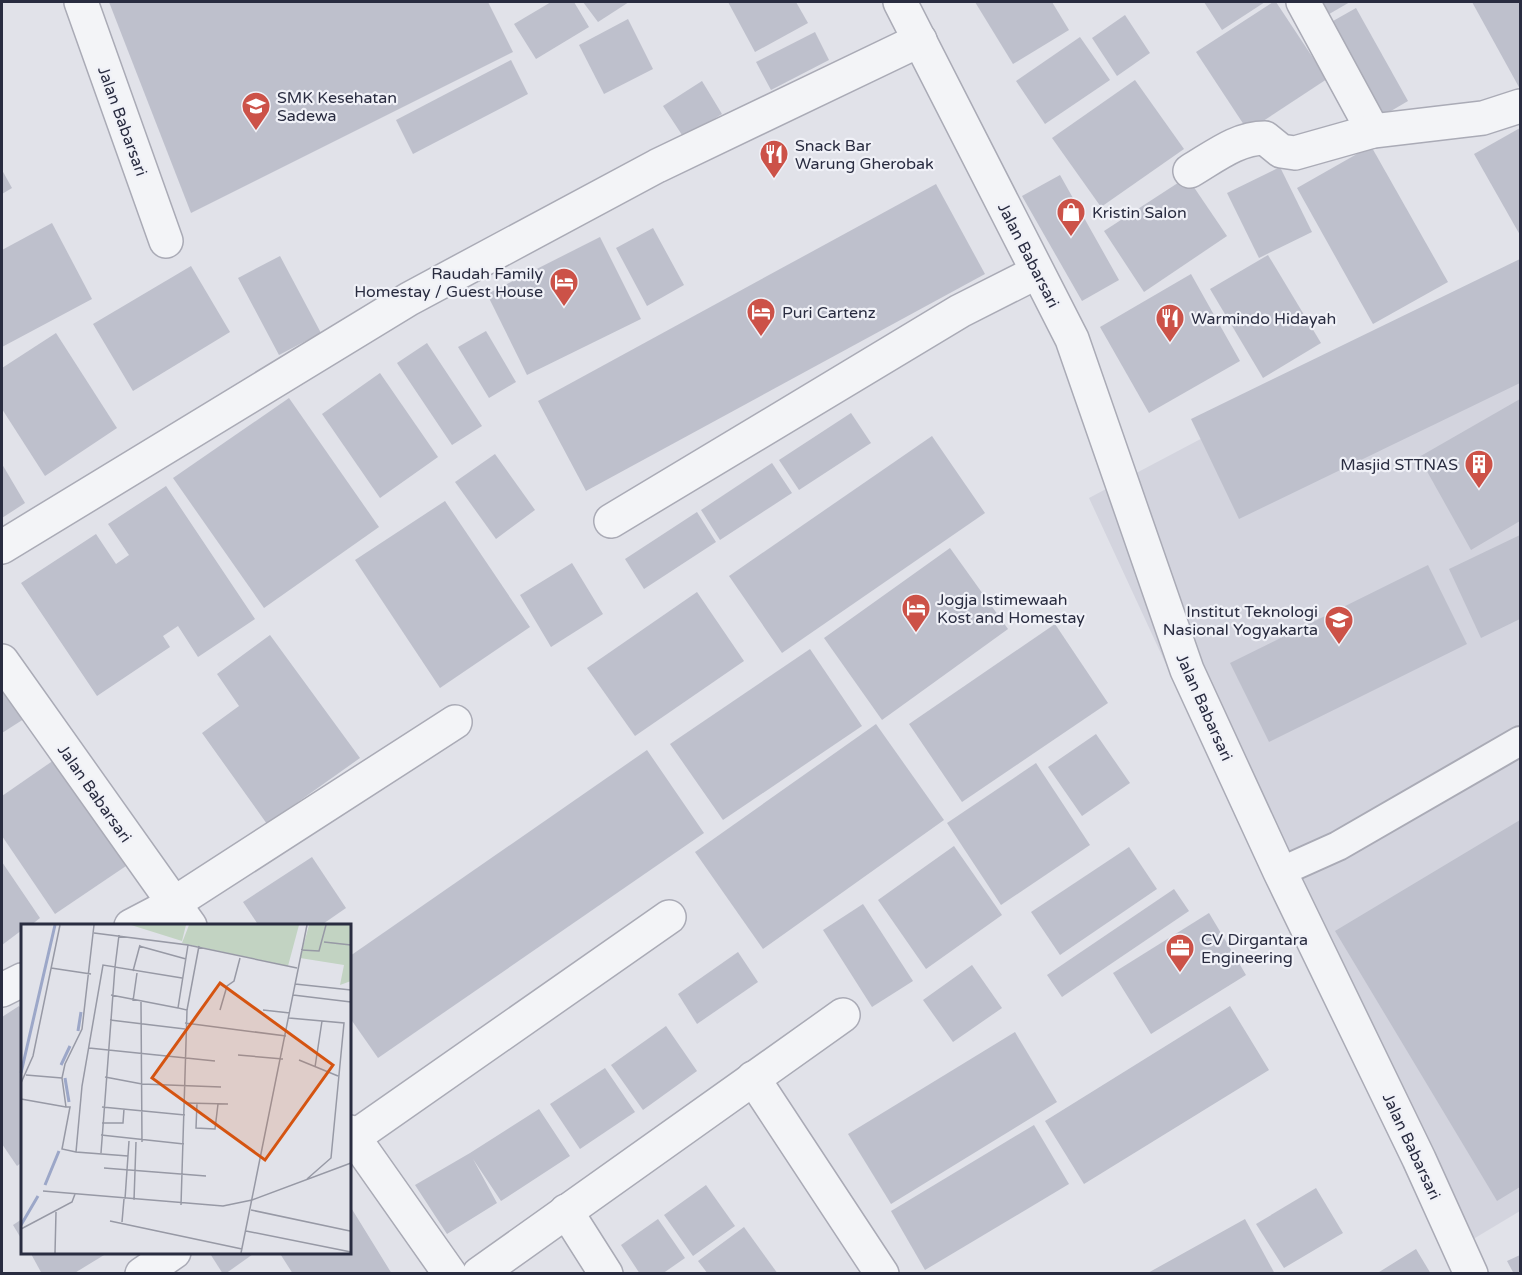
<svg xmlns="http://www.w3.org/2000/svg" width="1522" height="1275" font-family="'Varela Round',sans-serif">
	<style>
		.built { fill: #d3d4de }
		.building { fill: #bec0cc }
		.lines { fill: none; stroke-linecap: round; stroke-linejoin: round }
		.service-casing { stroke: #aaabb6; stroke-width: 32 }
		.minor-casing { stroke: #aaabb6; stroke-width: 36 }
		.service { stroke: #f3f4f7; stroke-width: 28 }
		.minor { stroke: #f3f4f7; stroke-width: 33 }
		.labels { text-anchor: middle; stroke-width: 4.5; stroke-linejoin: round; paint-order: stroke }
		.poi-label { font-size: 16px; fill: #292c40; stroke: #f0f1f7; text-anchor: start }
		.street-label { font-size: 16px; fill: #292c40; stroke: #f0f1f7 }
		.inset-river { fill: none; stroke: #9ca7c8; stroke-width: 3 }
		.inset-road { fill: none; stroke: #9799a5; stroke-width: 1.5 }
		.view { fill: #d55411; fill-opacity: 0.15; stroke: #d55411; stroke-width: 3 }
		.inset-edge { fill: none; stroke: #292c40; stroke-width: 3 }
	</style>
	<rect width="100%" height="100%" fill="#e1e2e9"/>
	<polygon class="built" points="1520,270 1520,1211 1445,1256 1226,794 1089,498"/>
	<g class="building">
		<polygon points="109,2 488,2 513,52 191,213"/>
		<polygon points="551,2 574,2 589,27 536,59 514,24"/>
		<polygon points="583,2 629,2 598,22"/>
		<polygon points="728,2 796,2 808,23 755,52"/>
		<polygon points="975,2 1052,2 1069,30 1013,64"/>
		<polygon points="1204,2 1265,2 1222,30"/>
		<polygon points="1273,2 1276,2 1327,79 1248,131 1196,52"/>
		<polygon points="1315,2 1350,2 1324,17"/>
		<polygon points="1472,2 1520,2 1520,89"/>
		<polygon points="1356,8 1408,101 1379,118 1326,25"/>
		<polygon points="1125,15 1150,53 1117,76 1092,38"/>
		<polygon points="628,19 653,69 604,94 579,45"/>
		<polygon points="815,32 829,60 771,90 756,62"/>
		<polygon points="1080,37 1110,80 1045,124 1016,81"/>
		<polygon points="511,60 528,94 413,154 396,120"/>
		<polygon points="1135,80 1184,149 1101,207 1052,138"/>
		<polygon points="702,81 722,114 684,138 663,106"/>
		<polygon points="1520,128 1520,235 1474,154"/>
		<polygon points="1371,146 1448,282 1373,324 1297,188"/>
		<polygon points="1280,167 1312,232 1259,258 1227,193"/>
		<polygon points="2,170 12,188 2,194"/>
		<polygon points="1060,175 1119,280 1082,301 1022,196"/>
		<polygon points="1187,177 1227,236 1144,292 1104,231"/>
		<polygon points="936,184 985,274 586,491 538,401"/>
		<polygon points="52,223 92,299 2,347 2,250"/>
		<polygon points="653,228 684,285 647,306 616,248"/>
		<polygon points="600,237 641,319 527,375 487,294"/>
		<polygon points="1268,255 1321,343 1263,378 1210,289"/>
		<polygon points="280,256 321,333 279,355 238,278"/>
		<polygon points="1520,259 1520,383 1239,519 1191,419"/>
		<polygon points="191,266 230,332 133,391 93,324"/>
		<polygon points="1191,274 1240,361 1149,413 1100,327"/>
		<polygon points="486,331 516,382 489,398 458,347"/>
		<polygon points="56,333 117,428 45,476 2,409 2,368"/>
		<polygon points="427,343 482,426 452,445 397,363"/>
		<polygon points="380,373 438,457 380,498 322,414"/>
		<polygon points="289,398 379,527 264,608 173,478"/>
		<polygon points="1520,399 1520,521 1471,550 1419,457"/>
		<polygon points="851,413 871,443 799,490 779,460"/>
		<polygon points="932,436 985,513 782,653 729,576"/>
		<polygon points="495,454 535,510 496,539 455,482"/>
		<polygon points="772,463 792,493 720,540 701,510"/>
		<polygon points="2,464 25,503 2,518"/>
		<polygon points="166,486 255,619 198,657 178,626 163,636 170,647 97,696 21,583 96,534 116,564 129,555 108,524"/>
		<polygon points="445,501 530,627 440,688 355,560"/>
		<polygon points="697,512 716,542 644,589 625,559"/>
		<polygon points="1520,535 1520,619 1481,638 1449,569"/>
		<polygon points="950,548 1008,629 882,720 824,638"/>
		<polygon points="572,563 603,614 551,647 520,595"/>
		<polygon points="1428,565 1467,644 1269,742 1230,663"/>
		<polygon points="697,592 744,661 635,736 587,668"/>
		<polygon points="1055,624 1108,703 962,802 909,724"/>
		<polygon points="270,635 360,758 267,824 202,733 239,706 217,674"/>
		<polygon points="810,649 862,726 723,820 670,744"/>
		<polygon points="2,676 27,717 2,733"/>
		<polygon points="876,724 944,820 763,949 695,852"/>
		<polygon points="1096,734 1130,783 1082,816 1048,767"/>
		<polygon points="647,750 704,833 378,1058 350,1018 350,956"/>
		<polygon points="54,760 126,866 55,914 2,836 2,796"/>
		<polygon points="1036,763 1090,845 1001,905 947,823"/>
		<polygon points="1520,820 1520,1187 1497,1201 1335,931"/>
		<polygon points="954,846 1002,915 926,969 878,900"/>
		<polygon points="1129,847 1157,889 1060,955 1031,912"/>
		<polygon points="312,857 346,908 320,926 259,926 243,902"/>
		<polygon points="2,862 40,918 30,926 22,926 22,930 2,945"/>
		<polygon points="1174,889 1189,911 1062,997 1047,975"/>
		<polygon points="863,904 913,981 872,1007 823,930"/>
		<polygon points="1209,913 1246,975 1151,1034 1113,973"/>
		<polygon points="738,952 758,982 697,1024 678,994"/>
		<polygon points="972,965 1002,1008 953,1042 923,1000"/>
		<polygon points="19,1006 22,1011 22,1162 17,1166 2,1144 2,1017"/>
		<polygon points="1230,1006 1269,1070 1084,1184 1045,1121"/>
		<polygon points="666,1026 697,1071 643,1110 611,1065"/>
		<polygon points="1015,1032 1057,1102 891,1204 848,1134"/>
		<polygon points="605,1068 635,1112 580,1149 550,1104"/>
		<polygon points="539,1109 570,1156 501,1201 473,1159 497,1203 447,1234 415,1185 470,1153"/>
		<polygon points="1034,1125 1069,1184 925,1270 891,1211"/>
		<polygon points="706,1185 735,1226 693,1256 664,1215"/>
		<polygon points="1316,1188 1343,1233 1284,1268 1256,1224"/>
		<polygon points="350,1206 392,1274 293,1274 279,1252 350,1252"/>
		<polygon points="22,1219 22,1240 13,1225"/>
		<polygon points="658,1219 685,1258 662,1274 640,1274 621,1245"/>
		<polygon points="1245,1219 1275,1274 1146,1274"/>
		<polygon points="744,1227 778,1274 708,1274 698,1261"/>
		<polygon points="1416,1249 1431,1274 1376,1274"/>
		<polygon points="30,1252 109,1252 73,1274 42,1274"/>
		<polygon points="209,1252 256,1252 225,1274 223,1274"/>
		<polygon points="1520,1255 1520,1274 1514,1274 1507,1261"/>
	</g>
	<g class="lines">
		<g class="service-casing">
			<polyline id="service" points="1280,872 1338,846 1520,741"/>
		</g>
		<g class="minor-casing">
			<g id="minor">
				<polyline points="81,2 166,241"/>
				<polyline points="900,2 1072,339 1187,670 1280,872 1419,1159 1471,1274"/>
				<polyline points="1303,2 1373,131"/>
				<path d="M1190 171C1214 157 1237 138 1265 138L1281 151 1295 153 1373 131 1483 118 1520 106"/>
				<polyline points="611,521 960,311 1037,272"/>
				<polyline points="2,547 409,299 657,166 920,40"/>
				<polyline points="2,661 190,926"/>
				<polyline points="131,926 173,904 455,722"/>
				<polyline points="2,990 22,980"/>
				<polyline points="753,1078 882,1274"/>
				<polyline points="350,1132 450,1274"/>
				<polyline points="350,1140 669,917"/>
				<polyline points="566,1211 606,1274"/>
				<polyline points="142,1274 174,1252"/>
				<polyline points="479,1274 843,1015"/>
			</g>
		</g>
		<use href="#service" class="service"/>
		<use href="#minor" class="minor"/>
	</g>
	<defs>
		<g id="school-pin" transform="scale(1.5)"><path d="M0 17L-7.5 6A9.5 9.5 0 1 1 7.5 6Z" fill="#cc5248" stroke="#f0f1f7"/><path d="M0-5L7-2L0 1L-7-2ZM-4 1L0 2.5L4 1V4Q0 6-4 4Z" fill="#fff"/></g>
		<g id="restaurant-pin" transform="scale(1.5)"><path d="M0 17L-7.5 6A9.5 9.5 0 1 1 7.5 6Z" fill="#cc5248" stroke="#f0f1f7"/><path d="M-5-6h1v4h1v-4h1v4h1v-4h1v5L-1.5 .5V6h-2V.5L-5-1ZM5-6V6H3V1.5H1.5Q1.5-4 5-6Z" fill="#fff"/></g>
		<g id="shop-pin" transform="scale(1.5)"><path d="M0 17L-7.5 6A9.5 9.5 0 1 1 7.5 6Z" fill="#cc5248" stroke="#f0f1f7"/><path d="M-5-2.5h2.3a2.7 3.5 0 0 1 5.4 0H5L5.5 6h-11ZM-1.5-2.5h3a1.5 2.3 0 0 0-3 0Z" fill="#fff"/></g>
		<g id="hotel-pin" transform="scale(1.5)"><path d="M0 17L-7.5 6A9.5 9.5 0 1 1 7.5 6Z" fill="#cc5248" stroke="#f0f1f7"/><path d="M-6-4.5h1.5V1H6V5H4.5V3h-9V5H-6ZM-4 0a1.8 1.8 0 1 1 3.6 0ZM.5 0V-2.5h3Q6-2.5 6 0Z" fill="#fff"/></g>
		<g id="building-pin" transform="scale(1.5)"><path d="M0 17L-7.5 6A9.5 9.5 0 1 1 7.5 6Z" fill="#cc5248" stroke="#f0f1f7"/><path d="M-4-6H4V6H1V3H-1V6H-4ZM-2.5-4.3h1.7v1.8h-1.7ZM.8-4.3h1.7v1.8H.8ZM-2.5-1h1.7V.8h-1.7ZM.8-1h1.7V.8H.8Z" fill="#fff"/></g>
		<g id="university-pin" transform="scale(1.5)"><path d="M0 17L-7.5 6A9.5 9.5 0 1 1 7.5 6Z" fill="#cc5248" stroke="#f0f1f7"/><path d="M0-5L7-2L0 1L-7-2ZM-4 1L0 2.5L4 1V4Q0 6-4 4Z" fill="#fff"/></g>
		<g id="office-pin" transform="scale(1.5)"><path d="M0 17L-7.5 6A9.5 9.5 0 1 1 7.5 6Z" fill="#cc5248" stroke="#f0f1f7"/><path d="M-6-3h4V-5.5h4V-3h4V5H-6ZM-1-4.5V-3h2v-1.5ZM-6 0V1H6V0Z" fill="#fff"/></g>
	</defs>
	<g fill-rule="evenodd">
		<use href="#school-pin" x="256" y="106"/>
		<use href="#restaurant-pin" x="774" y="154"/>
		<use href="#shop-pin" x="1071" y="212"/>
		<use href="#hotel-pin" x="564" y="282"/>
		<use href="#hotel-pin" x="761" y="312"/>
		<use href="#restaurant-pin" x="1170" y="318"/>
		<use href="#building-pin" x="1479" y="464"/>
		<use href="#hotel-pin" x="916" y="608"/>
		<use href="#university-pin" x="1339" y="620"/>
		<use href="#office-pin" x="1180" y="948"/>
	</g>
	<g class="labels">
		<g class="poi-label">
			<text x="277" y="103">SMK Kesehatan<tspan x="277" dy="18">Sadewa</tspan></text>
			<text x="795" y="151">Snack Bar<tspan x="795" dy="18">Warung Gherobak</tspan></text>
			<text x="1092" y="218">Kristin Salon</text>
			<text x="543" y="279" text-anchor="end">Raudah Family<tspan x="543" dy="18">Homestay / Guest House</tspan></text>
			<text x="782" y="318">Puri Cartenz</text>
			<text x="1191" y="324">Warmindo Hidayah</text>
			<text x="1458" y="470" text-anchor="end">Masjid STTNAS</text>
			<text x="937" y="605">Jogja Istimewaah<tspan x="937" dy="18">Kost and Homestay</tspan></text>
			<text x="1318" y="617" text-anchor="end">Institut Teknologi<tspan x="1318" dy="18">Nasional Yogyakarta</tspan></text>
			<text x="1201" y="945">CV Dirgantara<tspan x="1201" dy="18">Engineering</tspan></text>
		</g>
		<g class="street-label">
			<text transform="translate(123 121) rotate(70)" y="6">Jalan Babarsari</text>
			<text transform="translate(1029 255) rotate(63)" y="6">Jalan Babarsari</text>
			<text transform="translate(1205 707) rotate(66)" y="6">Jalan Babarsari</text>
			<text transform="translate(95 793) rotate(55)" y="6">Jalan Babarsari</text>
			<text transform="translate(1412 1146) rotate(65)" y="6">Jalan Babarsari</text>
		</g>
	</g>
	<g transform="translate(21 924)">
		<rect width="330" height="330" fill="#e1e2e9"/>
		<path d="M110 1H165L161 17ZM168 1H278L267 42 161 19ZM288 1H330V57L319 61 323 41 279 34Z" fill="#c2d3c2"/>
		<path class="inset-river" d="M57 107 60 88M40 141 49 122M0 149 34 1M44 154 48 178M24 261 38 227M0 301 17 272"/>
		<path class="inset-road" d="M73 9 167 21 157 84 166 86 160 281M98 11 94 43 82 41 61 162 55 228 107 232M303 18 330 21M167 21 276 44M118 22 165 35M280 26 298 27 305 1M30 44 70 50M112 47 119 21M274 60 330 66M90 71 157 84M272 71 330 78M112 77 116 49M120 78 121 218M166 86 178 22M199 86 206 62 213 57 219 34M242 86 269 89M268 94 323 99 310 234 286 255M89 96 164 105M164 99 265 112M68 124 194 137M217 131 262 135M278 136 317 152M294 143 301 97M5 151 41 154M84 153 121 160 200 163M0 159 12 132 39 1M0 175 45 183M164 179 207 180M176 179 175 204 194 205 197 180M81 183 164 191M81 199H102L103 185M80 211 163 220M55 228 41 225 49 183H45L41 154 44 140 61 105 73 1M80 229 94 43 161 54M83 244 185 252M22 267 202 282 231 276 330 239M104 275 108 217M113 276 115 218M230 286 329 307M89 297 221 325M101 298 103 275M0 305 51 278 54 270M225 307 330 328M34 329 35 288M220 329 286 1"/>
		<path class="view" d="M199 59 312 141 244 236 131 154Z"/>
		<rect width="330" height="330" class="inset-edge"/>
	</g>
	<rect width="1522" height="1275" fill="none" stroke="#292c40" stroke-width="6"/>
</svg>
